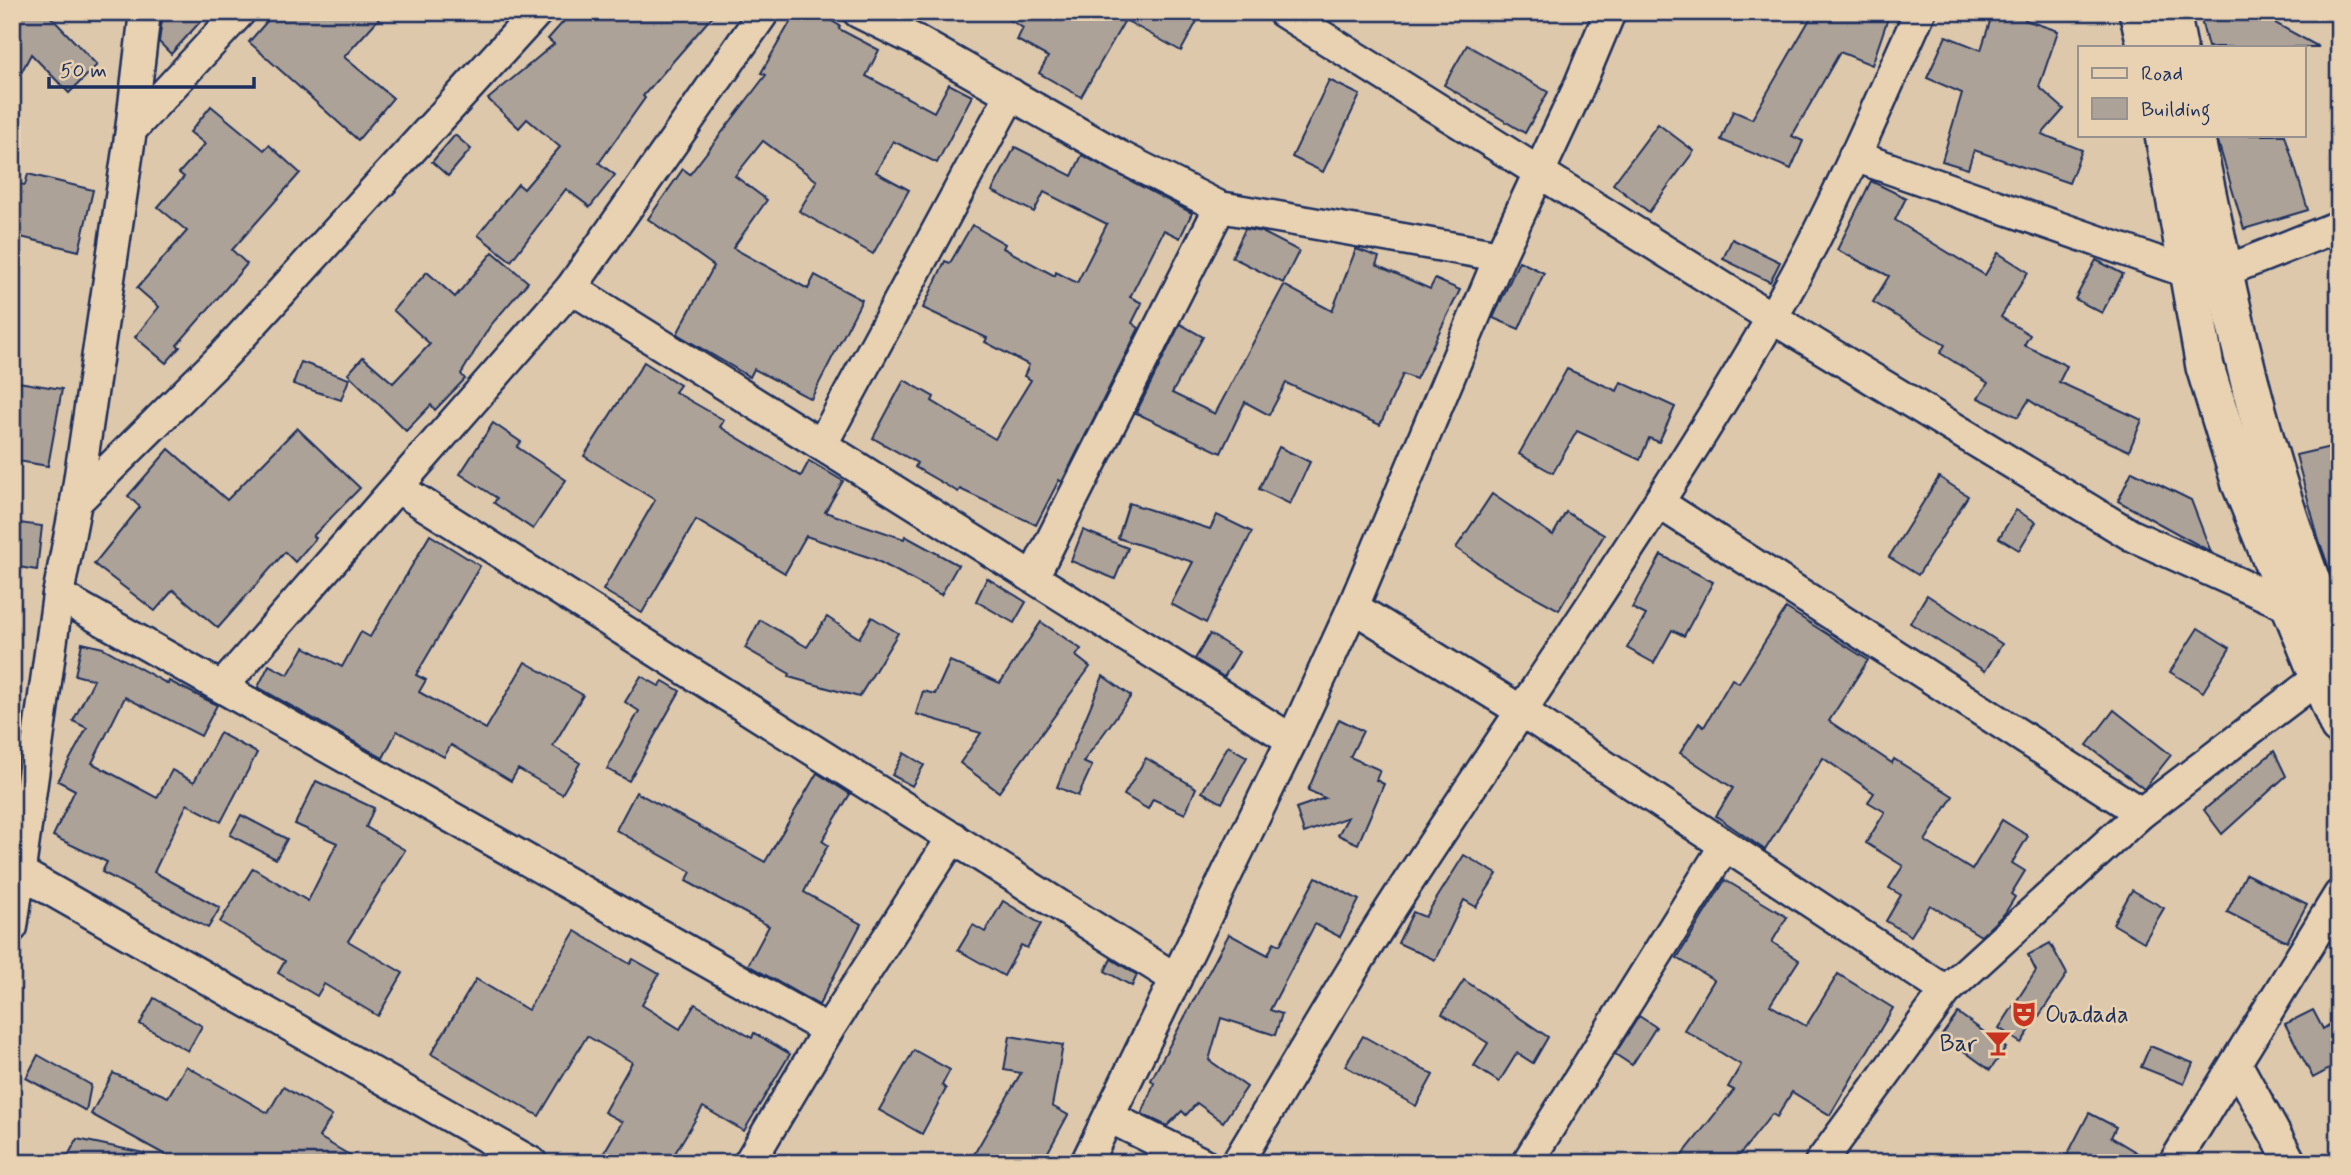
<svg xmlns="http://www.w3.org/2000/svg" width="2351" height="1175" font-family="Mynerve,sans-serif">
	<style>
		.building { fill: #ada298; stroke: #1b2f5e; stroke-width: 2 }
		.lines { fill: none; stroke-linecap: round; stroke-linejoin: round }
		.minor-casing { stroke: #1b2f5e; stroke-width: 35 }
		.tertiary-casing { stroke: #1b2f5e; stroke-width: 42 }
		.minor { stroke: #e9d2b1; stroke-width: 30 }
		.tertiary { stroke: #e9d2b1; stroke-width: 37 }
		.labels { text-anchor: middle; stroke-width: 5; stroke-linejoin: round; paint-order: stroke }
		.poi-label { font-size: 24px; fill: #1b2f5e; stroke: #e9d2b1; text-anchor: start }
	</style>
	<rect width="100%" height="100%" fill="#ddc8ac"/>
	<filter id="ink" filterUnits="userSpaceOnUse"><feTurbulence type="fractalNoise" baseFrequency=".0143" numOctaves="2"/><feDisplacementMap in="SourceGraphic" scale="14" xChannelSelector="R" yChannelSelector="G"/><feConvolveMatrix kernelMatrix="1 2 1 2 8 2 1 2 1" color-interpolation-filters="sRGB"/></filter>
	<g filter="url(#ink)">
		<g class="building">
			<polygon points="12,12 46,12 97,65 69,93 31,54 12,90"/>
			<polygon points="163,12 209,12 171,54 159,42"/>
			<polygon points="275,12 385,12 344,57 393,98 358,140 249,42"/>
			<polygon points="572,12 716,12 643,96 645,98 599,163 615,175 590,207 566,189 511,261 478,235 518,184 524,189 560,147 527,119 519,128 488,99 554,44 548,39"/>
			<polygon points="796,12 817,12 840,26 839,29 879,50 866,76 934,112 949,84 972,96 937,163 893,141 876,172 909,190 873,254 799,211 817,181 763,141 735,176 767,200 733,248 808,289 815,275 862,300 811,399 754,369 750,377 677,334 714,266 648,219 683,169 690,174 766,75 761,73"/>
			<polygon points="996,12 1202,12 1181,51 1125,20 1081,97 1039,73 1048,57 1017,40 1023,28"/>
			<polygon points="1814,12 1890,12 1872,65 1840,52 1792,136 1803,141 1791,169 1721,140 1733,111 1752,119"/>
			<polygon points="1993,12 2027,12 2025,20 2058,31 2039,87 2064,109 2042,134 2082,150 2069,183 1974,150 1968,169 1942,161 1962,93 1927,78 1946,36 1981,50"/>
			<polygon points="2199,12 2255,12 2319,47 2208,47"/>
			<polygon points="1467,45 1548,92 1525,133 1444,85"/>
			<polygon points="1329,80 1360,95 1323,172 1292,157"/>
			<polygon points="211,106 264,150 269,145 300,173 232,250 247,264 177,345 180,347 166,363 135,337 159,307 137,288 187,231 158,207 184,177 179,173 205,144 190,132"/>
			<polygon points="1658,124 1694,151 1649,212 1613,184"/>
			<polygon points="455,135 471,149 448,176 432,162"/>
			<polygon points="2216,135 2285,135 2308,210 2244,229"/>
			<polygon points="1015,147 1072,176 1082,155 1192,213 1180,238 1164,230 1130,297 1142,303 1132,323 1139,328 1062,482 1059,480 1036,525 960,489 958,492 915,467 917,463 873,438 904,380 934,397 932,401 995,439 1031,380 1024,376 1029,365 985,342 987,338 923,308 945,261 950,263 972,225 1005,244 1003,248 1055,276 1056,272 1077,283 1107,224 1044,192 1034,212 992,191"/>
			<polygon points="28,174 93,190 79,251 12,235 12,183 25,185"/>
			<polygon points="1871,181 1906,198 1895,220 1985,275 1998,253 2028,272 2001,317 2030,335 2024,345 2067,366 2059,382 2142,420 2129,451 2058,419 2029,400 2018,417 1978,398 1988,383 1940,353 1945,345 1873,302 1889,276 1837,250"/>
			<polygon points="1245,229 1262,232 1299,251 1283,283 1232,257"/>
			<polygon points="1732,239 1780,262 1770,282 1723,259"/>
			<polygon points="1356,249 1379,257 1376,265 1430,289 1435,279 1460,290 1416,379 1403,374 1380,425 1286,383 1269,415 1245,402 1221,453 1136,413 1180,324 1203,337 1172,393 1215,414 1284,285 1332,311"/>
			<polygon points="493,252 528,282 490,326 461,374 465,379 435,410 431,405 406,431 348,374 363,357 393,383 430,344 393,310 427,272 455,297"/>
			<polygon points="2096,260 2123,274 2102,313 2075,299"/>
			<polygon points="1519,261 1544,273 1519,329 1493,318"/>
			<polygon points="301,362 349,379 341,400 293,384"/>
			<polygon points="644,362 680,385 675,392 724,420 720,427 801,476 809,461 843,481 825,512 904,539 905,536 958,565 941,595 874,559 806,536 785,573 696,520 642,613 603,590 655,500 584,456"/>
			<polygon points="1567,369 1617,391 1621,382 1675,407 1659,442 1649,438 1640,460 1577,431 1553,473 1519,454"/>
			<polygon points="12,381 62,389 48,466 12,460"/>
			<polygon points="493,423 521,442 517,447 566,480 533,529 494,503 497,498 460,474"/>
			<polygon points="297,428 360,488 313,536 316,538 295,562 285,552 218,628 173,590 155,611 94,564 140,507 128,496 169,449 227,500"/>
			<polygon points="2339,445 2339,588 2336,588 2318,537 2296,455"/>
			<polygon points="1279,447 1310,462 1290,504 1259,489"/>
			<polygon points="2132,471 2191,500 2211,552 2118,501"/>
			<polygon points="1939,477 1968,496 1918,575 1889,557"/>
			<polygon points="1492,494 1553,535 1566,512 1604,535 1559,610 1497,576 1456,548"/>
			<polygon points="1129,503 1210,529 1217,515 1252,532 1206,623 1171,604 1193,562 1118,538"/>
			<polygon points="2016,510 2036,522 2019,550 1999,538"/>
			<polygon points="12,522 42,526 37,570 12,566"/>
			<polygon points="1083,530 1128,548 1115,579 1071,561"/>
			<polygon points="430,535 480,566 416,675 426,680 419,692 486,729 525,662 583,695 553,746 580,763 562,794 518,769 511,781 451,745 444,757 397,731 383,758 258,687 269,665 288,675 304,647 342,667 361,632 370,637"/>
			<polygon points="1661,555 1713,582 1684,636 1672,630 1654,663 1627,648 1646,615 1632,608"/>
			<polygon points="987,578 1026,602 1014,623 976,601"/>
			<polygon points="1927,595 2002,644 1985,671 1910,623"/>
			<polygon points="1786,608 1868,660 1829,721 1892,763 1894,759 1953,796 1925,841 1972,870 2002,820 2028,836 2012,863 2025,871 2011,894 2015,897 2005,913 1981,936 1930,905 1911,936 1886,921 1901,895 1889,888 1903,866 1866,843 1885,812 1868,802 1874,793 1823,758 1765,850 1716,816 1733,788 1680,753 1699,723 1704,727 1732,679 1739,683"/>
			<polygon points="827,617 859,638 872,617 898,633 859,697 789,677 790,674 745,648 760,620 807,647"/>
			<polygon points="1041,622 1081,649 1076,656 1090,667 999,792 960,763 981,733 916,714 923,691 935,694 950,661 1000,683"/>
			<polygon points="2198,628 2230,648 2203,692 2170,672"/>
			<polygon points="1210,634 1239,652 1224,677 1195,659"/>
			<polygon points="82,643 103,648 168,684 169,681 217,705 201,736 125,697 92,763 157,798 172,770 194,782 220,733 257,753 221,822 187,804 154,872 220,908 208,928 102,872 107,862 53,836 75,790 58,781 87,728 73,721 94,680 75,675"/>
			<polygon points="641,676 659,686 663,681 680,691 629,781 607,769 639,711 625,702"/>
			<polygon points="1103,676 1131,696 1083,762 1092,766 1078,796 1057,787"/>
			<polygon points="2114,710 2171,755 2144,789 2087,745"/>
			<polygon points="1339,719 1363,731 1350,757 1380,770 1376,780 1384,784 1358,844 1338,835 1348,817 1304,833 1296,808 1325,798 1308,790"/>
			<polygon points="1228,746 1247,757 1222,803 1202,792"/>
			<polygon points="2274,751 2286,776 2222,834 2204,810"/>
			<polygon points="904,753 924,765 912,786 892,775"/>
			<polygon points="1146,758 1196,788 1185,814 1153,799 1148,809 1124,795"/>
			<polygon points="817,773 850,794 822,841 828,845 804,892 861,924 819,1005 748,965 769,926 686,881 691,872 616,830 636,792 765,862"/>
			<polygon points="316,781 374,808 366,827 405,850 348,941 403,973 378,1016 324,984 317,996 278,973 285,961 220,922 253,868 308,901 337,843 295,824"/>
			<polygon points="241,815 287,839 276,859 230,835"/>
			<polygon points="1464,855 1497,874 1476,907 1464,900 1435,960 1398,943 1413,912 1425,917"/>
			<polygon points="2246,874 2307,904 2287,942 2227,912"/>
			<polygon points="1316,877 1359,900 1340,937 1315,924 1270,1010 1282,1014 1275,1035 1221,1018 1209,1060 1247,1087 1223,1122 1197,1103 1186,1115 1182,1111 1167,1126 1142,1114 1154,1083 1151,1080 1229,934 1268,955 1274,942 1280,945"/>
			<polygon points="1725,880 1787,917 1772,942 1799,960 1770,1005 1806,1026 1838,974 1893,1008 1830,1115 1792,1092 1777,1117 1772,1114 1733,1163 1676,1163 1734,1090 1728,1087 1741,1065 1684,1030 1714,980 1677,958"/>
			<polygon points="2132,890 2164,908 2144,942 2113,924"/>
			<polygon points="1003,901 1041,924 1027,948 1021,945 1004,976 958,950 973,925 985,932"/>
			<polygon points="575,931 630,964 633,959 659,974 642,1005 680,1029 695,1004 752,1038 754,1033 790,1054 744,1131 703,1107 669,1163 614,1163 602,1156 622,1122 604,1112 632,1062 587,1036 539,1116 431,1054 476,979 528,1010"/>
			<polygon points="2050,943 2067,974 2021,1043 1999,1028 2036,971 2028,955"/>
			<polygon points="1111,959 1137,975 1132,986 1105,971"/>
			<polygon points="1464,980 1548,1037 1533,1063 1517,1053 1499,1082 1474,1066 1488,1043 1442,1014"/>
			<polygon points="154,998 202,1026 188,1051 140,1024"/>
			<polygon points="2313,1010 2323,1029 2339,1018 2339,1064 2313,1078 2285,1024"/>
			<polygon points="1958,1013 2006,1048 1990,1070 1942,1035"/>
			<polygon points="1639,1016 1656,1027 1632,1065 1615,1054"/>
			<polygon points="1010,1036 1063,1045 1052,1106 1068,1115 1042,1163 969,1163 1021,1073 1004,1070"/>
			<polygon points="1363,1036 1433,1075 1416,1106 1345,1066"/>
			<polygon points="2150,1046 2193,1063 2184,1084 2141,1067"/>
			<polygon points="914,1050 950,1070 942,1085 946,1089 922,1134 879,1110"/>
			<polygon points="38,1055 91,1085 86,1111 26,1078"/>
			<polygon points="186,1066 268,1113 283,1087 332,1116 319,1137 363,1163 180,1163 91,1114 113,1073 168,1097"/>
			<polygon points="2089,1113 2116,1127 2111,1137 2154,1163 2063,1163"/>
			<polygon points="77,1139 144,1153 143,1163 64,1163"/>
		</g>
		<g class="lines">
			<g class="minor-casing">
				<g id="minor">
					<polyline points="858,12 915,40 1119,156 1220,207 1500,256"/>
					<polyline points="1283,12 1772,318 2131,535 2287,605"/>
					<polyline points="131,130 240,12"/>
					<polyline points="1854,156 2187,272"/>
					<polyline points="2223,272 2339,226"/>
					<polyline points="571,288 1292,740"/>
					<polyline points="822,444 1011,94"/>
					<polyline points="398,488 1176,979"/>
					<polyline points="76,502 222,357 537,12"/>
					<polyline points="1659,503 2141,813"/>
					<polyline points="1033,577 1220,207"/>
					<polyline points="58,595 828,1030"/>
					<polyline points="1353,607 1523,712 1946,991"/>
					<polyline points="222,687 571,288 764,12"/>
					<polyline points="12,868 532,1163"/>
					<polyline points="12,927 58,595 76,502 131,130 145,12"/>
					<polyline points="2236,1063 2291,1163"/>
					<polyline points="1109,1117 1202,1163"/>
					<polyline points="749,1163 828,1030 953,837"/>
					<polyline points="1086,1163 1292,740 1353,607 1500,256 1577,91 1610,12"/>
					<path d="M1237 1163C1296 1065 1353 965 1416 870 1535 688 1660 509 1770 321 1828 223 1873 116 1920 12"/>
					<polyline points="1527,1163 1724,847"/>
					<polyline points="1820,1163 1946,991 2141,813 2317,679"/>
					<polyline points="2174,1163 2339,895"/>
				</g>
			</g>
			<g class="tertiary-casing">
				<g id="tertiary">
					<polyline points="2138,12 2147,47"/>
					<polyline points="2171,12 2178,47"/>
					<polyline points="2164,135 2205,367 2241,484 2339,726"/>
					<path d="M2195 135C2222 267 2249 399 2292 527 2306 567 2319 607 2339 645"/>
				</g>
			</g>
			<use href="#minor" class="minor"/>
			<use href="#tertiary" class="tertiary"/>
		</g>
	</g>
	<defs>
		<g id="theatre-bare" transform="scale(2.1)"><path d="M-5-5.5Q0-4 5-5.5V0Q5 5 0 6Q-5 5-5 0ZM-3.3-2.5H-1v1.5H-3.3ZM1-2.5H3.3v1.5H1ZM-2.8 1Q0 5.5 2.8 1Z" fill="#c8321e" stroke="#e9d2b1" stroke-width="2.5" paint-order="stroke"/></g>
		<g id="bar-bare" transform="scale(2.1)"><path d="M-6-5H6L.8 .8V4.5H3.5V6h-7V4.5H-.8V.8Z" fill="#c8321e" stroke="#e9d2b1" stroke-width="2.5" paint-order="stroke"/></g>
	</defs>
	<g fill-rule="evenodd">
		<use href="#theatre-bare" x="2024" y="1014"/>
		<use href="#bar-bare" x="1998" y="1043"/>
	</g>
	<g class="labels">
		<g class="poi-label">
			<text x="2045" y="1022">Ouadada</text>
			<text x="1977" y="1051" text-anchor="end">Bar</text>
		</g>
	</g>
	<rect width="2351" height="1175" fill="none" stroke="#e9d2b1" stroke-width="42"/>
	<rect x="21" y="21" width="2309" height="1133" fill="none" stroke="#1b2f5e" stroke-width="2.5" filter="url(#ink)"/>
	<rect x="2078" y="46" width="228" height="91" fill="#e9d2b1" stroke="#979190" stroke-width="2"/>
	<rect x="2092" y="68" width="35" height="10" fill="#e9d2b1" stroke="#979190" stroke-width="2"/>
	<text x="2141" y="80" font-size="21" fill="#1b2f5e">Road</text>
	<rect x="2092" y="98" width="35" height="21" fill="#ada298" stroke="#979190" stroke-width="2"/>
	<text x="2141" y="116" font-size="21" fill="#1b2f5e">Building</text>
	<path d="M49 77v10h205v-10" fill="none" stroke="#1b2f5e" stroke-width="3.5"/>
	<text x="60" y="77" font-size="21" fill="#1b2f5e" stroke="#e9d2b1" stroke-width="5" paint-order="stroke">50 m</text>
</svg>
